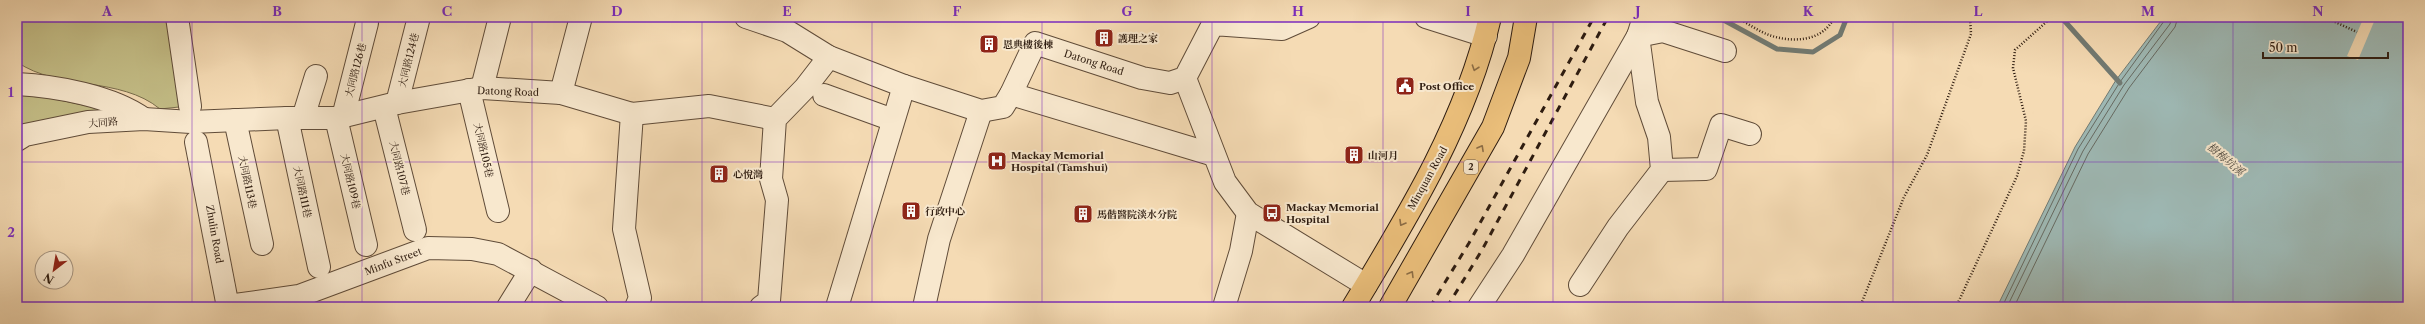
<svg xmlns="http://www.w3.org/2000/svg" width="2425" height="324" font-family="'Libre Caslon Text','Noto Serif TC',serif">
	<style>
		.green { fill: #c4be87; stroke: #796d4c }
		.water { fill: #9eb9b5; stroke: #717a73 }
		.pier { fill: #f5dbb4 }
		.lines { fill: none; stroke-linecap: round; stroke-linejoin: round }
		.shore { stroke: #666a62; stroke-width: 1 }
		.stream { stroke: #717a73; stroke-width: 5 }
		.minor-casing { stroke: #604c39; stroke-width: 24 }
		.major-casing { stroke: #2e1c10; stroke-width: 24 }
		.path { stroke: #2e1c10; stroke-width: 2.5; stroke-dasharray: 1 2; stroke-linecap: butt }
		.minor { stroke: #f8e8ce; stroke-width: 22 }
		.major { stroke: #eabe7a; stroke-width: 22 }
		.rail { stroke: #2e1c10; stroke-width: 3; stroke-dasharray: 7 7; stroke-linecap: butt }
		.oneway { stroke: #8c6d45 }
		.grid { fill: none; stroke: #7b2cbf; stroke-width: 1; stroke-opacity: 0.55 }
		.labels { text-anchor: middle; stroke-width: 4; stroke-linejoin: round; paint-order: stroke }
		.shield { fill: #f8e8ce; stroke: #6b5949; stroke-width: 1 }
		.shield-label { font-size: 9px; font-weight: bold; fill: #2e1c10 }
		.poi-label { font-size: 10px; font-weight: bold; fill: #2e1c10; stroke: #f8e8ce; text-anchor: start }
		.street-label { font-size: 10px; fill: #2e1c10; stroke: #f8e8ce }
		.water-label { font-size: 11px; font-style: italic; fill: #504b42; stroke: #f8e8ce }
		.neatline { fill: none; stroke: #7b2cbf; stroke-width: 1.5 }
		.grid-label { font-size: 13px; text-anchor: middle; font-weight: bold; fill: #7b2cbf }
	</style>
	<rect width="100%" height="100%" fill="#f5dbb4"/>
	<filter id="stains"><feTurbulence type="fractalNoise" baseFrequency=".005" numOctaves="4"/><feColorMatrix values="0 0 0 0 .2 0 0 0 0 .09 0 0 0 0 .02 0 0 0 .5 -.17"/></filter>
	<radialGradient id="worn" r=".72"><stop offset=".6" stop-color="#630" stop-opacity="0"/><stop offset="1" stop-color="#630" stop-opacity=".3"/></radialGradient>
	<g class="green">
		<path d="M17 17H167L179 107 160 109C120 76 59 91 17 62Z"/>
		<polygon points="17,95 50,98 116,112 17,134"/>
	</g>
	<polygon class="water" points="2164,17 2408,17 2408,307 1997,307 2075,147 2116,80"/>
	<polygon class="pier" points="2364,17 2376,17 2358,60 2347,56"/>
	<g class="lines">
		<g class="shore">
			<polyline points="2002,307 2078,149 2120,82 2167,17"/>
			<polyline points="2007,307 2083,151 2124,85 2170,24 2172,17"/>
			<polyline points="2014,307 2088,154 2129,88 2175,27 2178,17"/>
		</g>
		<g class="stream">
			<polyline points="1718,17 1777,49 1813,52 1840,35 1847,17"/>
			<polyline points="2061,17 2120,83"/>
		</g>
		<g class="minor-casing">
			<g id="minor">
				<polyline points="177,17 190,106"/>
				<polyline points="746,17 787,31 829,57 904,86 981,111 1003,107 1011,94 1035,43 1142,78 1170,83 1185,78 1213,24 1282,29 1309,17"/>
				<polyline points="1426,17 1486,36"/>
				<polyline points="1638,36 1663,31 1725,51"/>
				<polyline points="1185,78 1225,182 1248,213 1366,285"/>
				<path d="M17 84C56 86 112 96 144 119"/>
				<polyline points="482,88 500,17"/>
				<polyline points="469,90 498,211"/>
				<polyline points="561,93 581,17"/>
				<polyline points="1011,94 1214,155"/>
				<polyline points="824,95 893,120"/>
				<polyline points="397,103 419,17"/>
				<polyline points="384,107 415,230"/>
				<polyline points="632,114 624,229 640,298 636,307"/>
				<polyline points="343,117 367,23"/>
				<polyline points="287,118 319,267"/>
				<polyline points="303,118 316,76"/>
				<polyline points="336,118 366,245"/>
				<polyline points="235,120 262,244"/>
				<polyline points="17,140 25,135 88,122 144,119 191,122 287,118 336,118 397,103 482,88 561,93 632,114 709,106 775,119"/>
				<polyline points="196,142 228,307"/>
				<polyline points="1662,170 1706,169 1721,125 1750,134"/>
				<polyline points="1580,285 1618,227 1662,170 1659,137 1647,102 1638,36"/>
				<polyline points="228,306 299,296 428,248 472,249 498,254 597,307"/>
				<polyline points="508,307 531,270"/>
				<polyline points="761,307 769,301 777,200 771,179 775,119 805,88 829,57"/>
				<polyline points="837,307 904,86"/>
				<polyline points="924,307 939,239 981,111"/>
				<polyline points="1224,307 1241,251 1248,213"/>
				<polyline points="1479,307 1513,255 1638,36 1644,17"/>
			</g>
		</g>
		<g class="major-casing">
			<g id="major">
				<path d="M1353 307C1408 216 1466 122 1490 17"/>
				<polyline points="1390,307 1493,127 1519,58 1526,17"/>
			</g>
		</g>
		<g class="path">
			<path d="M1736 17C1747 23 1758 31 1769 35 1791 43 1824 42 1834 17"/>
			<polyline points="2324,17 2357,32"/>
			<polyline points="1860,307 1904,197 1927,155 1971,34 1970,17"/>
			<polyline points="1956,307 2017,176 2024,151 2026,121 2013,68 2015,50 2052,17"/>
		</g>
		<use href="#minor" class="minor"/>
		<use href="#major" class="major"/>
		<g class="rail">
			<polyline points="1430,307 1469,243 1594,17"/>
			<polyline points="1447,307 1482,250 1608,17"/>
		</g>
	</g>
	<defs><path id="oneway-chevron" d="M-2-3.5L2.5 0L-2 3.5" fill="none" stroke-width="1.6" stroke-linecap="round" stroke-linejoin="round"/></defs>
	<g class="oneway">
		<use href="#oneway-chevron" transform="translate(1475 68) rotate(109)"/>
		<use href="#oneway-chevron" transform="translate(1481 148) rotate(-61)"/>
		<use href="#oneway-chevron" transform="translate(1402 223) rotate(120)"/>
		<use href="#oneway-chevron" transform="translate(1411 274) rotate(-59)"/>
	</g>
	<path class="grid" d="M192 17V307M362 17V307M532 17V307M702 17V307M872 17V307M1042 17V307M1212 17V307M1383 17V307M1553 17V307M1723 17V307M1893 17V307M2063 17V307M2233 17V307M17 162H2408"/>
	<defs>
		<g id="building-square" transform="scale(1)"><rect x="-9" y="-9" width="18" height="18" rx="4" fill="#8f2418" stroke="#f8e8ce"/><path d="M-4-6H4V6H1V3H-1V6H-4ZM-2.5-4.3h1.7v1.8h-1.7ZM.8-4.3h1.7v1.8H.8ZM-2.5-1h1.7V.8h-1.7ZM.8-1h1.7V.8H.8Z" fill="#fff"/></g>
		<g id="civic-square" transform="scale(1)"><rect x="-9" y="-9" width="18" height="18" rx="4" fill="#8f2418" stroke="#f8e8ce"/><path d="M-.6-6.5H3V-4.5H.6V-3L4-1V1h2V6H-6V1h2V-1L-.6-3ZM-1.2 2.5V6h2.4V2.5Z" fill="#fff"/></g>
		<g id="hospital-square" transform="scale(1)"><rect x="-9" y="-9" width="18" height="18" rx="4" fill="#8f2418" stroke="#f8e8ce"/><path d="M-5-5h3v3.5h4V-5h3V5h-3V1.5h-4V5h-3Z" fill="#fff"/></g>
		<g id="bus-square" transform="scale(1)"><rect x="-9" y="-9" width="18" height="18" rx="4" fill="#8f2418" stroke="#f8e8ce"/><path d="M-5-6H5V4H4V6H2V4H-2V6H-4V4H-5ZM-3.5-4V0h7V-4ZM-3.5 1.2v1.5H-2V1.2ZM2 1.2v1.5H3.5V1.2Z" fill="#fff"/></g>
	</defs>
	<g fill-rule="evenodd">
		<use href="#building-square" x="1104" y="38"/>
		<use href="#building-square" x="989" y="44"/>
		<use href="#civic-square" x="1405" y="86"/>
		<use href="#building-square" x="1354" y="155"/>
		<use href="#hospital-square" x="997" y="161"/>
		<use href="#building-square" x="719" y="174"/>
		<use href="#building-square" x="911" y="211"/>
		<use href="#bus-square" x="1272" y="213"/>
		<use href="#building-square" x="1083" y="214"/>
	</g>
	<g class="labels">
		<rect class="shield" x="1464" y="160" width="14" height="14" rx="3"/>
		<g class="shield-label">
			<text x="1471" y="170">2</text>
		</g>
		<g class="poi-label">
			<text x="1118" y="42">護理之家</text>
			<text x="1003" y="48">恩典樓後棟</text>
			<text x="1419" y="90">Post Office</text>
			<text x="1011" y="159">Mackay Memorial<tspan x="1011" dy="12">Hospital (Tamshui)</tspan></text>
			<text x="1368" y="159">山河月</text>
			<text x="733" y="178">心悅灣</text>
			<text x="1286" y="211">Mackay Memorial<tspan x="1286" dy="12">Hospital</tspan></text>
			<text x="925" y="215">行政中心</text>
			<text x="1097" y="218">馬偕醫院淡水分院</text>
		</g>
		<g class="street-label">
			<text transform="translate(408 60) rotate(-76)" y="4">大同路124巷</text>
			<text transform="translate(1094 62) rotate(18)" y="4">Datong Road</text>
			<text transform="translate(355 70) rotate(-75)" y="4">大同路126巷</text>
			<text transform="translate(508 91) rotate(2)" y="4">Datong Road</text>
			<text transform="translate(103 122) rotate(-5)" y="4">大同路</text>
			<text transform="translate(484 150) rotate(77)" y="4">大同路105巷</text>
			<text transform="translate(400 168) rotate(76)" y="4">大同路107巷</text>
			<text transform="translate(1427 178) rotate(-61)" y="4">Minquan Road</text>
			<text transform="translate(351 181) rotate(77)" y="4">大同路109巷</text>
			<text transform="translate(248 182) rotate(78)" y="4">大同路113巷</text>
			<text transform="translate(303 192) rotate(78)" y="4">大同路111巷</text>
			<text transform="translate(215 234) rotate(80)" y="4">Zhulin Road</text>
			<text transform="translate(393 261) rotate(-21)" y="4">Minfu Street</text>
		</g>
		<g class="water-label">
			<text transform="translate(2226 159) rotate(40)" y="4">樹梅坑溪</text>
		</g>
	</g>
	<rect width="2425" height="324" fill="none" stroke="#f5dbb4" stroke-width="44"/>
	<g transform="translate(54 270) rotate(211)"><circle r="19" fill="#f8e8ce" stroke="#a79682"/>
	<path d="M0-3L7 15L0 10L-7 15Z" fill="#8f2418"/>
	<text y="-6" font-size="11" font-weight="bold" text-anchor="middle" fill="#2e1c10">N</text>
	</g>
	<path d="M2263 52v6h125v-6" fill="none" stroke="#2e1c10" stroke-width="2"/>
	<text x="2269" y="52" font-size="12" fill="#2e1c10" stroke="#f8e8ce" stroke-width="3" paint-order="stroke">50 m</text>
	<rect x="22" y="22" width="2381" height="280" class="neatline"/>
	<g class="grid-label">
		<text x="107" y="16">A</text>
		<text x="277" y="16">B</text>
		<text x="447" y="16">C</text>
		<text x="617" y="16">D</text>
		<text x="787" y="16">E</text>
		<text x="957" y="16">F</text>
		<text x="1127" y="16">G</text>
		<text x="1298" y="16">H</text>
		<text x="1468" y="16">I</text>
		<text x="1638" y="16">J</text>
		<text x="1808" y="16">K</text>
		<text x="1978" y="16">L</text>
		<text x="2148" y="16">M</text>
		<text x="2318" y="16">N</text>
		<text x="11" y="97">1</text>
		<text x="11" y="237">2</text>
	</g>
	<rect width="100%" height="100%" filter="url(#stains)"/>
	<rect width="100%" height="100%" fill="url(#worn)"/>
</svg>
